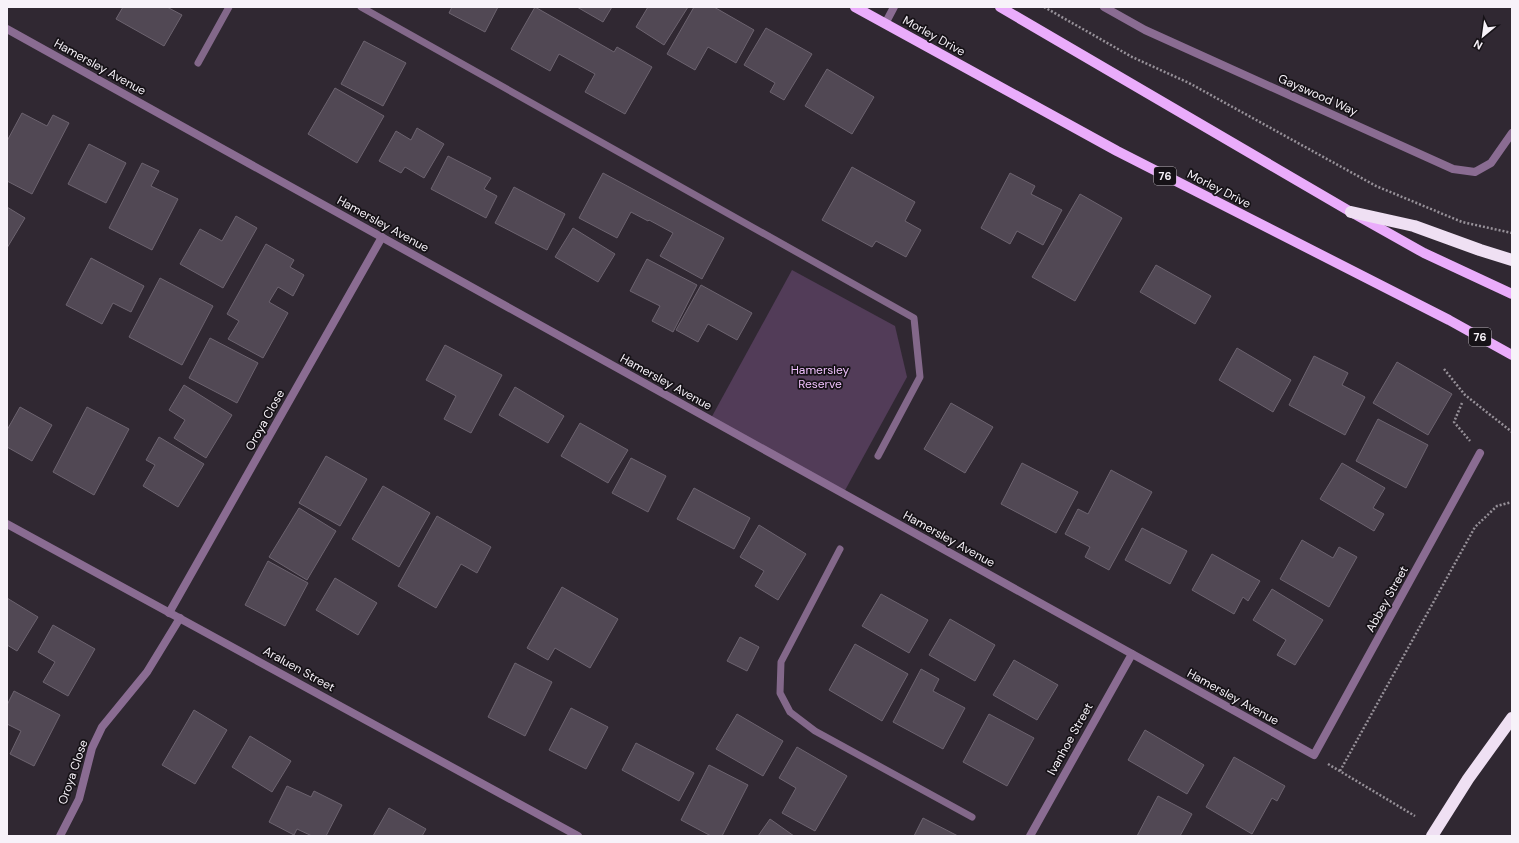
<svg xmlns="http://www.w3.org/2000/svg" width="1519" height="843" font-family="'DM Sans',sans-serif">
	<style>
		.green { fill: #523c58 }
		.lines { fill: none; stroke-linecap: round; stroke-linejoin: round }
		.stream { stroke: #83688a; stroke-width: 7 }
		.building { fill: #514854; stroke: #6c636f }
		.path { stroke: #979199; stroke-width: 2.5; stroke-dasharray: 2 2; stroke-linecap: butt }
		.lane { stroke: #8a6c92; stroke-width: 8 }
		.street { stroke: #8a6c92; stroke-width: 8 }
		.primary { stroke: #eaacfb; stroke-width: 10 }
		.highway { stroke: #efe0f3; stroke-width: 12 }
		.labels { text-anchor: middle; stroke-width: 3.5; stroke-linejoin: round; paint-order: stroke }
		.shield { fill: #161217; stroke: #b4afb5; stroke-width: 1 }
		.shield-label { font-size: 11px; font-weight: bold; fill: #f7f2f9 }
		.street-label { font-size: 12px; fill: #f7f2f9; stroke: #161217 }
		.park-label { font-size: 12px; fill: #eebffb; stroke: #161217 }
	</style>
	<rect width="100%" height="100%" fill="#302832"/>
	<polygon class="green" points="792,270 895,326 907,377 843,494 710,420"/>
	<g class="lines">
		<g class="stream">
			<polyline points="361,7 914,318 920,377 878,456"/>
			<polyline points="198,63 229,7"/>
			<polyline points="840,549 781,662 780,693 790,712 815,731 972,817"/>
		</g>
	</g>
	<g class="building">
		<polygon points="123,7 167,7 182,15 164,46 116,19"/>
		<polygon points="452,7 498,7 485,32 449,13"/>
		<polygon points="535,7 614,52 617,47 652,67 625,114 585,92 595,74 559,54 550,71 511,49"/>
		<polygon points="577,7 612,7 603,22"/>
		<polygon points="648,7 688,7 664,45 636,27"/>
		<polygon points="694,7 714,7 754,30 736,63 708,47 695,70 667,54"/>
		<polygon points="766,28 812,54 784,100 770,92 775,83 744,65"/>
		<polygon points="364,41 406,63 383,106 341,84"/>
		<polygon points="827,69 874,97 852,134 805,106"/>
		<polygon points="335,88 384,116 357,163 308,134"/>
		<polygon points="22,113 47,126 53,115 69,123 32,194 7,181 7,141"/>
		<polygon points="417,128 444,144 424,178 405,167 401,173 379,161 396,131 411,140"/>
		<polygon points="89,144 126,163 106,203 68,184"/>
		<polygon points="448,156 491,178 484,189 497,196 486,218 431,189"/>
		<polygon points="142,163 159,171 151,186 178,199 152,250 109,228"/>
		<polygon points="852,167 915,202 905,221 921,230 906,257 876,241 872,247 822,220"/>
		<polygon points="603,173 724,238 702,279 660,256 673,233 649,220 648,221 631,212 617,238 579,218"/>
		<polygon points="1010,173 1035,186 1031,194 1062,210 1043,245 1017,231 1010,244 981,228"/>
		<polygon points="514,187 565,214 547,250 495,223"/>
		<polygon points="1080,194 1122,218 1075,301 1032,277"/>
		<polygon points="7,207 25,218 7,248"/>
		<polygon points="236,216 257,228 223,288 180,264 200,229 222,241"/>
		<polygon points="573,228 615,254 598,282 555,257"/>
		<polygon points="266,244 294,260 290,267 304,275 293,296 278,287 269,302 288,313 263,358 228,339 239,321 227,314"/>
		<polygon points="91,258 144,286 131,312 113,303 102,324 66,305"/>
		<polygon points="647,259 697,285 673,332 652,321 660,306 630,291"/>
		<polygon points="1156,265 1211,296 1195,324 1140,292"/>
		<polygon points="160,278 213,306 182,365 129,337"/>
		<polygon points="701,285 752,313 737,340 708,324 698,342 676,330"/>
		<polygon points="210,338 258,363 237,403 189,378"/>
		<polygon points="445,345 502,375 471,433 444,419 456,396 426,380"/>
		<polygon points="1237,348 1291,380 1273,412 1219,380"/>
		<polygon points="1314,356 1348,373 1342,385 1365,397 1345,435 1289,405"/>
		<polygon points="1397,362 1452,394 1428,435 1373,403"/>
		<polygon points="184,385 232,415 206,458 174,438 185,420 169,410"/>
		<polygon points="515,387 564,416 548,443 499,415"/>
		<polygon points="951,403 993,427 965,473 924,449"/>
		<polygon points="20,407 52,425 32,461 7,447 7,430"/>
		<polygon points="87,407 129,429 94,495 53,472"/>
		<polygon points="1378,419 1428,445 1406,488 1356,461"/>
		<polygon points="580,423 628,450 608,483 561,456"/>
		<polygon points="159,437 204,464 178,507 143,486 155,465 146,460"/>
		<polygon points="326,456 367,479 340,526 299,503"/>
		<polygon points="631,458 666,476 648,512 612,493"/>
		<polygon points="1022,463 1078,492 1056,533 1001,504"/>
		<polygon points="1342,463 1385,488 1373,508 1384,514 1374,531 1320,499"/>
		<polygon points="1111,470 1152,492 1109,570 1085,557 1090,547 1065,534 1078,509 1088,514"/>
		<polygon points="383,486 430,513 399,567 352,539"/>
		<polygon points="694,488 750,518 734,549 677,519"/>
		<polygon points="299,508 336,531 307,580 269,557"/>
		<polygon points="437,516 491,547 477,573 461,564 436,608 398,586"/>
		<polygon points="759,525 806,554 778,600 755,586 764,571 740,557"/>
		<polygon points="1142,528 1187,551 1170,584 1125,560"/>
		<polygon points="1302,540 1333,558 1339,547 1357,557 1329,607 1280,579"/>
		<polygon points="1212,554 1260,581 1248,601 1243,597 1234,614 1192,590"/>
		<polygon points="268,561 308,583 285,626 245,605"/>
		<polygon points="335,578 377,603 358,635 316,610"/>
		<polygon points="562,587 618,619 590,668 555,648 548,660 527,648"/>
		<polygon points="1272,589 1323,620 1295,665 1277,655 1286,640 1253,620"/>
		<polygon points="881,594 928,620 909,653 862,626"/>
		<polygon points="7,598 38,617 17,651 7,645"/>
		<polygon points="950,619 995,645 975,681 929,655"/>
		<polygon points="53,625 95,649 68,696 43,682 55,662 38,652"/>
		<polygon points="740,637 759,647 747,671 727,661"/>
		<polygon points="855,644 908,674 882,721 829,690"/>
		<polygon points="1014,660 1058,685 1037,720 993,695"/>
		<polygon points="515,663 552,682 525,736 488,717"/>
		<polygon points="921,669 939,679 933,691 965,708 943,749 893,722"/>
		<polygon points="14,691 60,715 34,766 10,754 21,731 7,724 7,705"/>
		<polygon points="571,708 608,727 586,769 549,750"/>
		<polygon points="194,710 227,730 195,784 162,765"/>
		<polygon points="737,714 783,741 763,776 716,749"/>
		<polygon points="989,714 1034,738 1007,786 963,762"/>
		<polygon points="1145,730 1204,765 1187,794 1128,760"/>
		<polygon points="250,736 291,761 272,792 232,767"/>
		<polygon points="636,743 694,773 679,801 622,770"/>
		<polygon points="797,747 847,776 815,831 782,813 796,788 779,778"/>
		<polygon points="1234,757 1285,786 1277,801 1272,798 1252,834 1206,807"/>
		<polygon points="709,765 748,785 722,836 711,836 681,820"/>
		<polygon points="287,786 311,797 314,791 342,805 326,836 312,836 297,829 294,835 269,822"/>
		<polygon points="1158,796 1192,814 1180,836 1137,836"/>
		<polygon points="389,808 426,829 422,836 373,836"/>
		<polygon points="923,818 958,836 914,836"/>
		<polygon points="770,819 794,836 758,836"/>
	</g>
	<g class="lines">
		<g class="path">
			<polyline points="1044,7 1132,57 1189,83 1376,186 1462,222 1512,233"/>
			<polyline points="1444,369 1465,395 1512,432"/>
			<polyline points="1462,403 1454,422 1470,441"/>
			<polyline points="1328,764 1415,816"/>
			<polyline points="1340,771 1475,527 1497,506 1512,502"/>
		</g>
		<polyline class="lane" points="60,836 79,799 92,748 102,727 147,672 180,618"/>
		<g class="street">
			<polyline points="1104,7 1145,30 1453,169 1475,172 1491,163 1512,133"/>
			<polyline points="885,24 894,7"/>
			<polyline points="7,29 1314,755 1480,453"/>
			<polyline points="7,524 578,836"/>
			<polyline points="169,613 382,237"/>
			<polyline points="1030,836 1132,654"/>
		</g>
		<g class="primary">
			<polyline points="855,7 1117,151 1449,320 1512,355"/>
			<polyline points="1000,7 1351,212 1424,253 1512,294"/>
		</g>
		<g class="highway">
			<polyline points="1351,212 1414,226 1480,250 1512,260"/>
			<polyline points="1432,836 1468,779 1512,718"/>
		</g>
	</g>
	<g class="labels">
		<g class="shield">
			<rect x="1154" y="167" width="22" height="18" rx="3"/>
			<rect x="1469" y="328" width="22" height="18" rx="3"/>
		</g>
		<g class="shield-label">
			<text x="1165" y="180">76</text>
			<text x="1480" y="341">76</text>
		</g>
		<g class="street-label">
			<text transform="translate(934 36) rotate(29)" y="4">Morley Drive</text>
			<text transform="translate(100 67) rotate(29)" y="4">Hamersley Avenue</text>
			<text transform="translate(1318 95) rotate(24)" y="4">Gayswood Way</text>
			<text transform="translate(1219 189) rotate(27)" y="4">Morley Drive</text>
			<text transform="translate(383 224) rotate(29)" y="4">Hamersley Avenue</text>
			<text transform="translate(666 382) rotate(29)" y="4">Hamersley Avenue</text>
			<text transform="translate(265 420) rotate(-61)" y="4">Oroya Close</text>
			<text transform="translate(949 539) rotate(29)" y="4">Hamersley Avenue</text>
			<text transform="translate(1387 599) rotate(-61)" y="4">Abbey Street</text>
			<text transform="translate(299 669) rotate(29)" y="4">Araluen Street</text>
			<text transform="translate(1233 697) rotate(29)" y="4">Hamersley Avenue</text>
			<text transform="translate(1070 739) rotate(-61)" y="4">Ivanhoe Street</text>
			<text transform="translate(73 772) rotate(-71)" y="4">Oroya Close</text>
		</g>
		<g class="park-label">
			<text x="820" y="374">Hamersley<tspan x="820" dy="14">Reserve</tspan></text>
		</g>
	</g>
	<rect width="1519" height="843" fill="none" stroke="#f7f2f9" stroke-width="16"/>
	<g transform="translate(1483 36) rotate(209)" stroke="#161217" stroke-width="3" paint-order="stroke">
	<path d="M0-3L7 15L0 10L-7 15Z" fill="#f7f2f9"/>
	<text y="-6" font-size="11" font-weight="bold" text-anchor="middle" fill="#f7f2f9">N</text>
	</g>
</svg>
